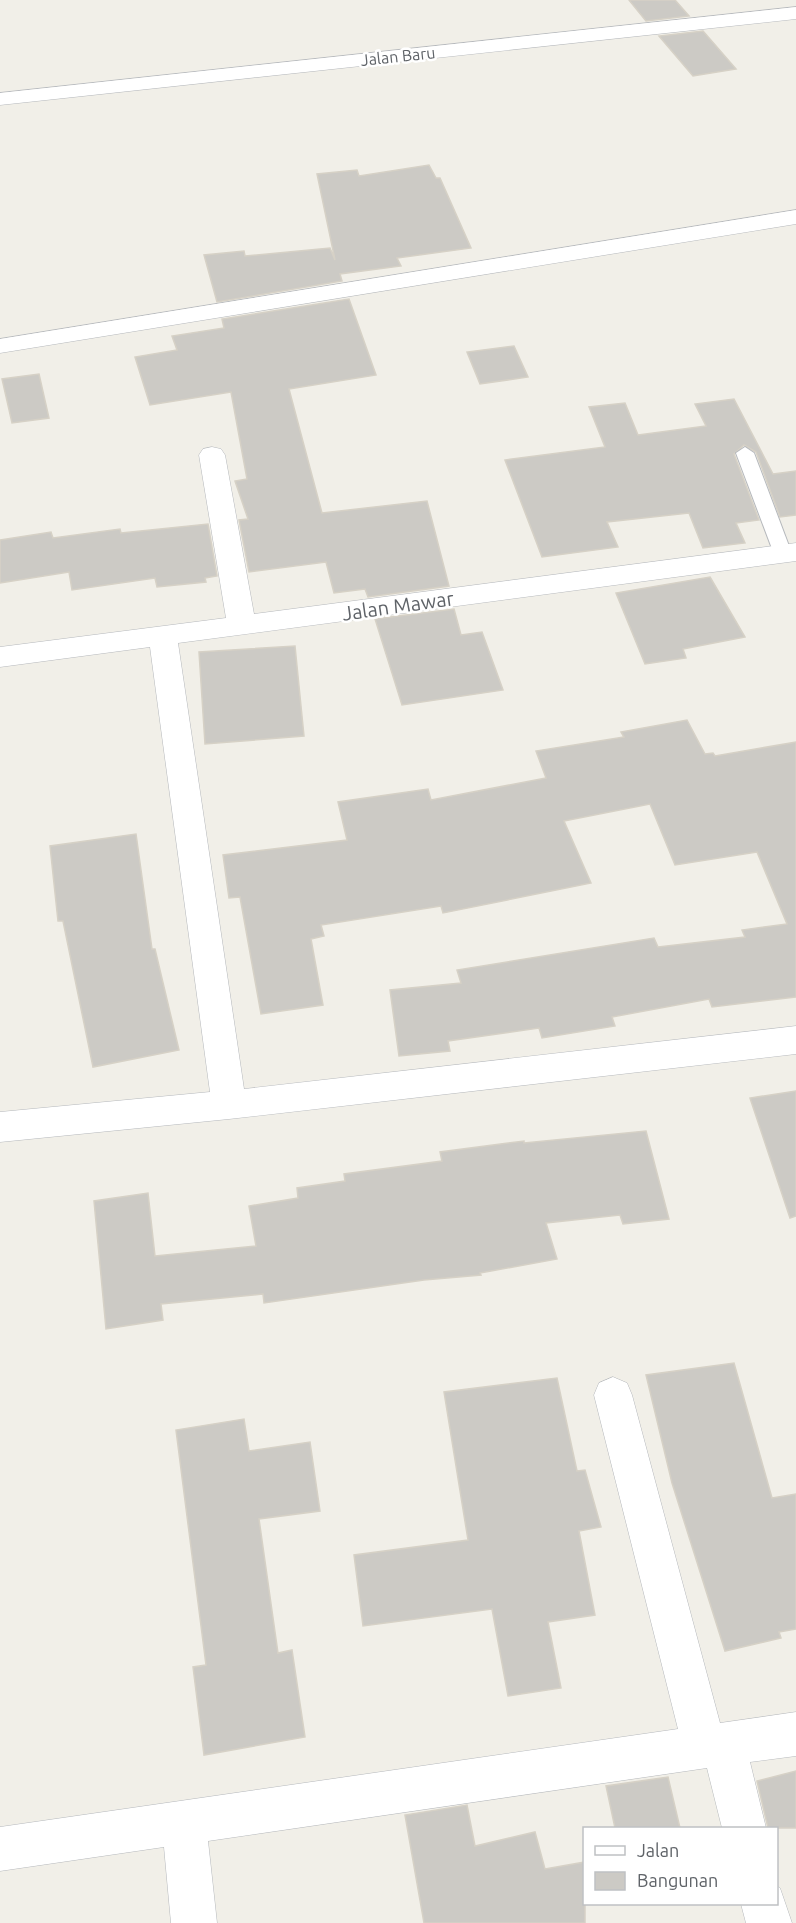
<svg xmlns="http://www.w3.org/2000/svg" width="796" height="1923" font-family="Ubuntu,sans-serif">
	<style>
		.building { fill: #cccac5; stroke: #d6d1c6; stroke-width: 1.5 }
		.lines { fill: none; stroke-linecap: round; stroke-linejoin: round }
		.service-casing { stroke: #b5b8bc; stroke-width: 2 }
		.minor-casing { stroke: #b5b8bc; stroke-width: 1 }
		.service { fill: #fff; fill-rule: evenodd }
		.minor { fill: #fff; fill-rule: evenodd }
		.labels { text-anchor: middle; stroke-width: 5; stroke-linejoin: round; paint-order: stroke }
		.far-street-label { font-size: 16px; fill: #5f6368; stroke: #fff }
		.street-label { font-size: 20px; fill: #5f6368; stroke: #fff }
	</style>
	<rect width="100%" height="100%" fill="#f1efe8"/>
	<g class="building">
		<polygon points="629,0 675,0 689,16 646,21"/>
		<polygon points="703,31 736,69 693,76 659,36"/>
		<polygon points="429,165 436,178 440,178 471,248 397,258 401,266 340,274 342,281 217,302 204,255 244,251 245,256 330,248 335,260 317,174 357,170 359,176"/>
		<polygon points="349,299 376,375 289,389 322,513 427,501 449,586 368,597 365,589 334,593 326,562 249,572 239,520 248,519 235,481 247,479 231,392 150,405 135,357 177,350 172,336 224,328 222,319"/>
		<polygon points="514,346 528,377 480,384 467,352"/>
		<polygon points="39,374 49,418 12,423 2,379"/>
		<polygon points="734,399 773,474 796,471 796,515 780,517 756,452 744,445 734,454 759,520 736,523 745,543 703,548 689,513 607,522 618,547 542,557 505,460 605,447 589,407 625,403 638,435 706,426 695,404"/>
		<polygon points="208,524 217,576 205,578 206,582 157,587 155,578 72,590 69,572 0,583 0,540 51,532 53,538 120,529 121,533"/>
		<polygon points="710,577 745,637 683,649 686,658 645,664 616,593"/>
		<polygon points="454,609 461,635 482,632 503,690 402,705 375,619"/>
		<polygon points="295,646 304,736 205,744 199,652"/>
		<polygon points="687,720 705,754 713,753 715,756 796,742 796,997 712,1007 709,999 612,1017 615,1026 542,1038 539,1028 448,1041 450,1051 399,1056 390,990 461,983 457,970 654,938 658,947 745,937 742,930 787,924 757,852 675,865 650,804 564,821 591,883 443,913 441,906 321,925 324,936 311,939 323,1005 261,1014 240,897 229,898 223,855 347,840 338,802 428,789 431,800 546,778 536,751 624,737 621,732"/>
		<polygon points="136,834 152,949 155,949 179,1050 93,1067 63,921 58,921 50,846"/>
		<polygon points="796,1091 796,1216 790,1218 750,1098"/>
		<polygon points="646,1131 669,1219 623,1224 620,1215 546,1223 557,1259 480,1273 481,1275 424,1280 264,1303 263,1294 161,1304 163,1320 106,1329 94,1201 148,1193 155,1256 256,1246 249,1206 298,1198 297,1188 345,1181 344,1174 442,1161 440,1152 524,1141 524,1143"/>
		<polygon points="734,1363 772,1498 796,1494 796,1629 779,1632 781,1638 725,1651 672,1483 646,1375"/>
		<polygon points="557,1378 577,1471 585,1470 601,1527 579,1531 595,1615 548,1622 561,1688 508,1696 492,1609 363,1626 354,1555 468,1540 444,1392"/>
		<polygon points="244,1419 249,1451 310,1442 320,1511 259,1519 278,1653 292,1650 305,1737 204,1755 193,1667 206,1665 176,1430"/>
		<polygon points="796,1771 796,1828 768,1828 757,1781"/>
		<polygon points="668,1777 680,1828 615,1828 606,1786"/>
		<polygon points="467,1805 475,1846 535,1832 545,1869 585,1862 585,1923 424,1923 405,1815"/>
	</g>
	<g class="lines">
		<g class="service-casing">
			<polygon id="service" points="745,447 754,453 792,554 790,558 776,558 774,554 736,453"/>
		</g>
		<g class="minor-casing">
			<g id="minor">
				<polygon points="796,7 796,19 0,105 0,93"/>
				<polygon points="796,210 796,224 0,353 0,339"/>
				<polygon points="212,447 221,449 225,455 254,614 796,543 796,561 178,643 244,1089 796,1026 796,1054 229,1119 0,1142 0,1112 210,1092 150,647 0,667 0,647 226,618 199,455 203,449"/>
				<polygon points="613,1377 627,1383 632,1395 720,1723 796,1712 796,1756 750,1762 766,1828 722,1828 707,1768 208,1841 217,1923 171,1923 164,1847 0,1871 0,1827 678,1729 594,1395 599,1383"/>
				<polygon points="776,1886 780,1888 792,1923 746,1923 741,1904 776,1904"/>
			</g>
		</g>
		<use href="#service" class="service"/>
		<use href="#minor" class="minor"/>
	</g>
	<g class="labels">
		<g class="far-street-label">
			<text transform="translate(398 56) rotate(-6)" y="6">Jalan Baru</text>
		</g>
		<g class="street-label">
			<text transform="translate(398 606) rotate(-8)" y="7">Jalan Mawar</text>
		</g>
	</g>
	<rect x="583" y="1827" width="195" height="78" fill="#ffffff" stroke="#bfc1c3" stroke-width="1.5"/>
	<rect x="595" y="1846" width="30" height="9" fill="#ffffff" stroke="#bfc1c3" stroke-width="1.5"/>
	<text x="637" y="1857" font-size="18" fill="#5f6368">Jalan</text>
	<rect x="595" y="1872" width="30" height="18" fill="#cccac5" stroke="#bfc1c3" stroke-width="1.5"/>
	<text x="637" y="1887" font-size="18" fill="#5f6368">Bangunan</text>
</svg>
